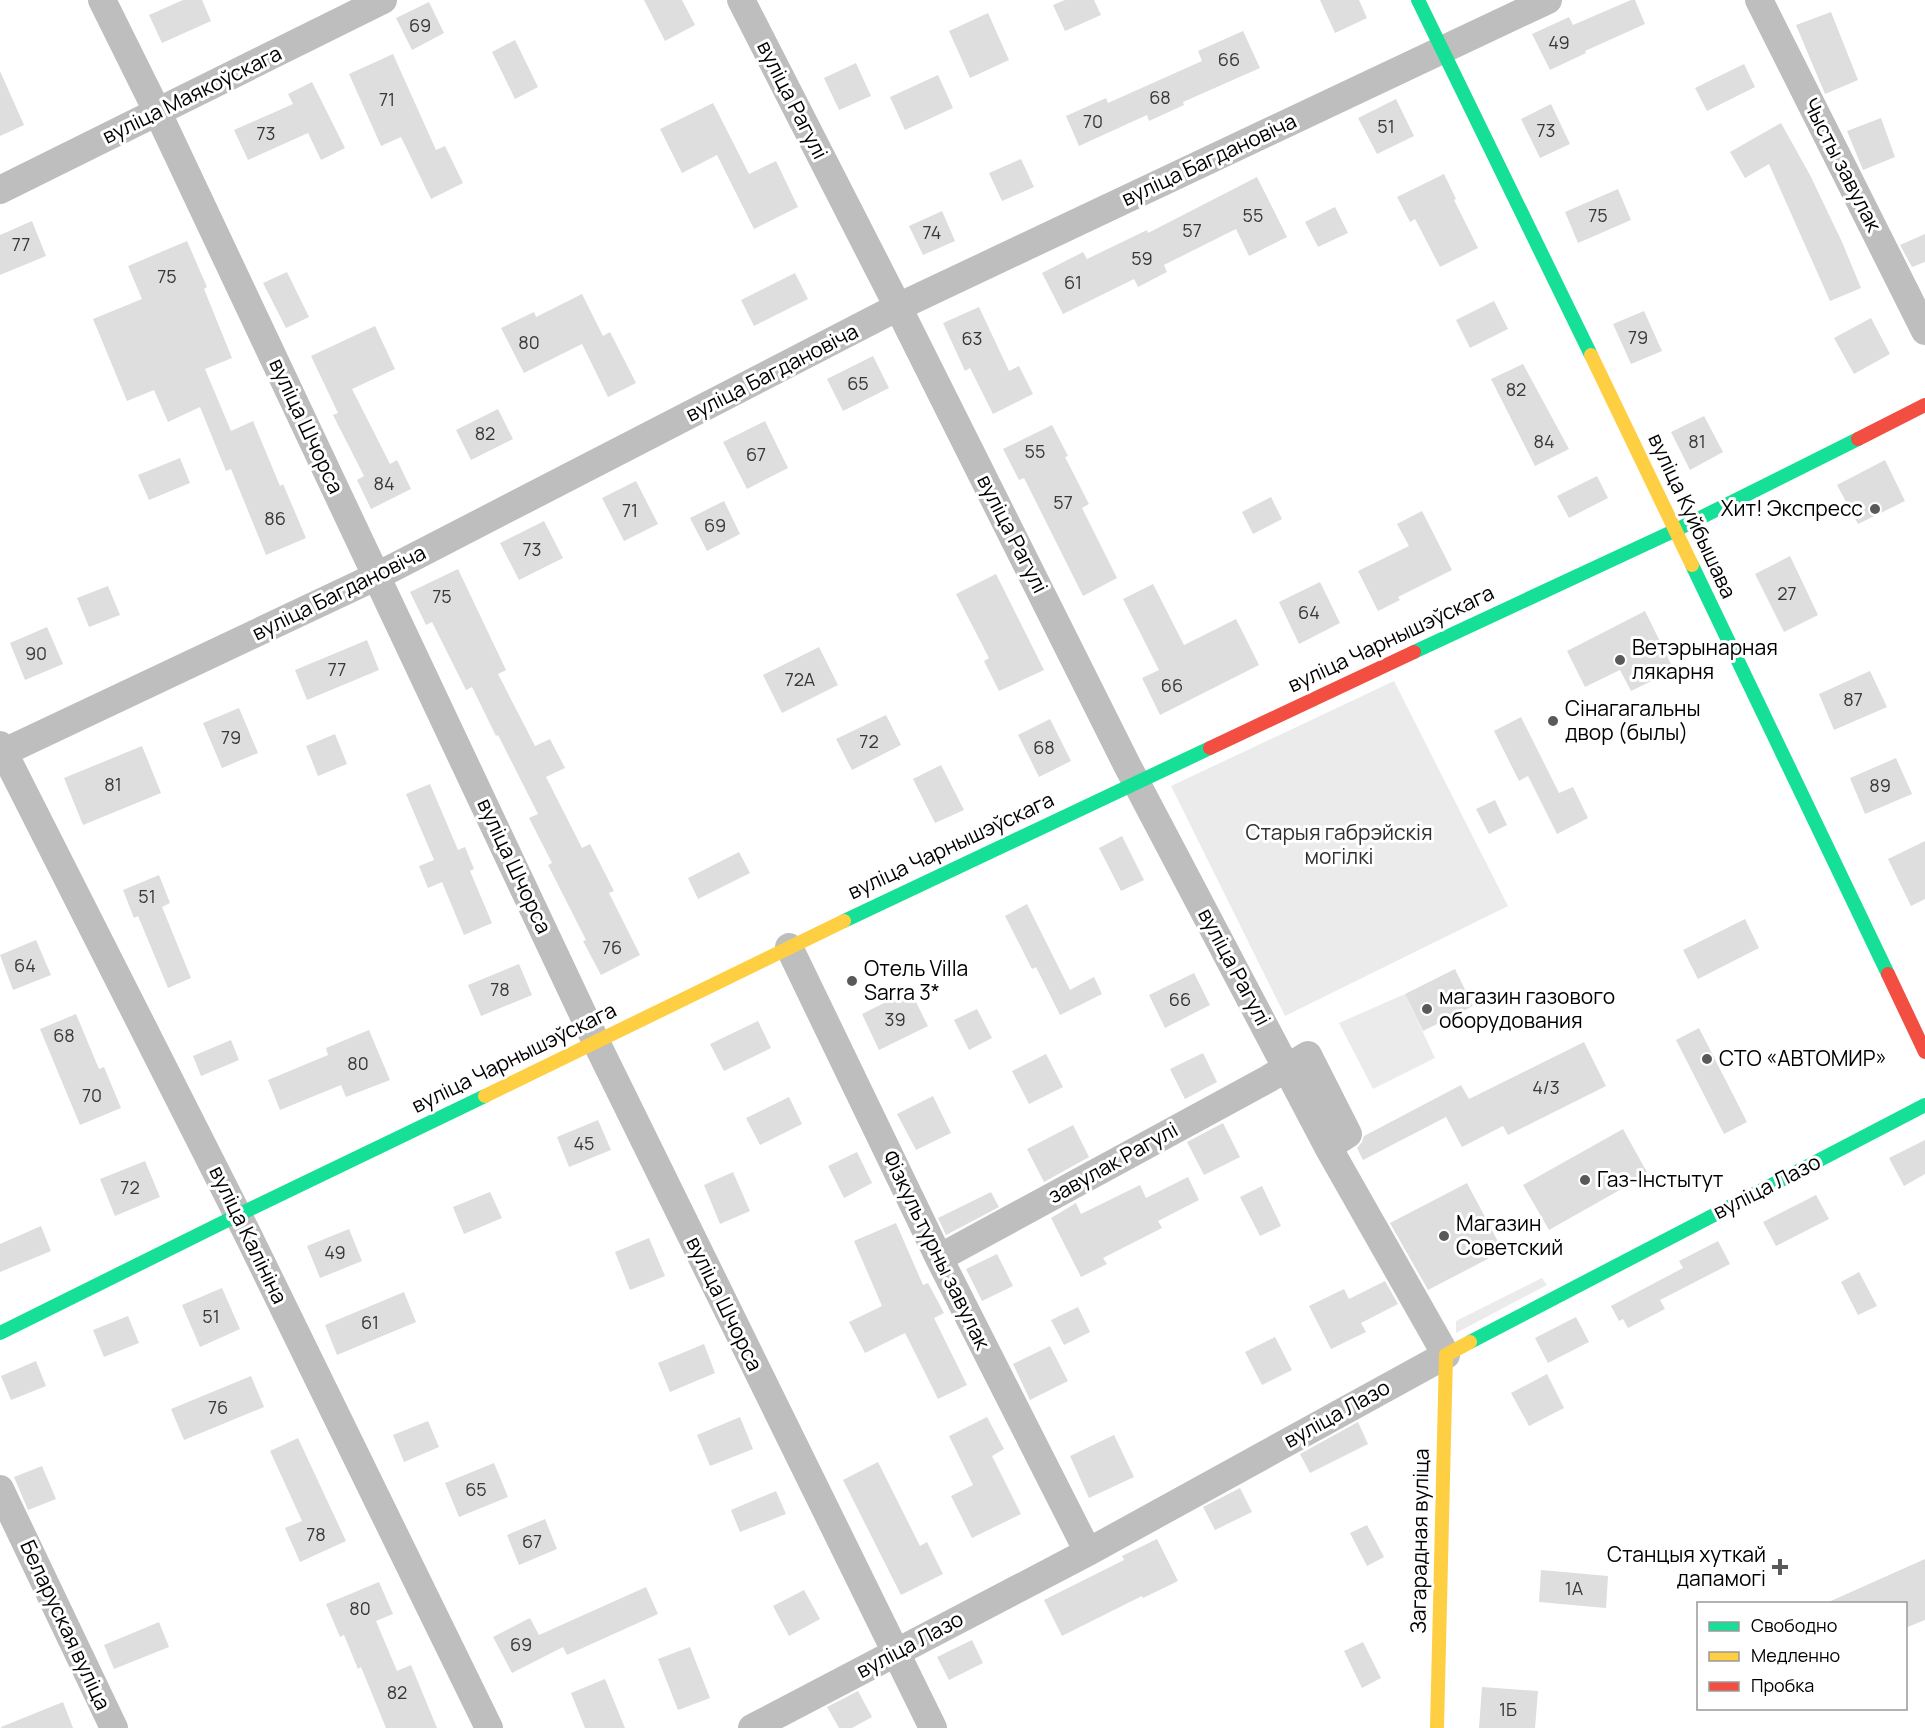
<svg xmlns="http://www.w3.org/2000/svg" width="1925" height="1728" font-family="Manrope,sans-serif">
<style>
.green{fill:#ebebeb}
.building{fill:#dedede}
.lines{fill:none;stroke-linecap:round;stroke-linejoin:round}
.street{stroke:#bebebe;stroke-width:28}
.fast{stroke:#16e098;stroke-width:14}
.slow{stroke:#ffcf43;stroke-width:14}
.jam{stroke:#f24e42;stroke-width:14}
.poi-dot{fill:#595959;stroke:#fff;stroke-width:2}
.labels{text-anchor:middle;stroke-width:6;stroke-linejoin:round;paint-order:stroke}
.number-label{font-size:18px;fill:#383838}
.street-label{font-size:21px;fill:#000;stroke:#fff}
.poi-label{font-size:21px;fill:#000;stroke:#fff;text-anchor:start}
.park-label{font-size:21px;fill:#313131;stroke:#fff}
</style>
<rect width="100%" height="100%" fill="#fff"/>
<!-- green -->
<path class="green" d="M 1394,681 L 1508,906 L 1285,1016 L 1171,786 Z
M 1405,994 L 1435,1058 L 1373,1089 L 1339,1023 Z
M 1542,1278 L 1547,1285 L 1456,1333 L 1456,1321 Z"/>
<!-- building -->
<path class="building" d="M 183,0 L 202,0 L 211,21 L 162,43 L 149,15 Z
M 644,0 L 682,0 L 695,25 L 665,41 Z
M 1065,0 L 1094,0 L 1101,15 L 1065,31 L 1053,5 Z
M 1320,0 L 1359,0 L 1367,18 L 1335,33 Z
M 1631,0 L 1635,0 L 1645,24 L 1585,51 L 1586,53 L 1550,70 L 1532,34 L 1569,17 L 1573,25 Z
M 429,2 L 444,33 L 412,50 L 396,18 Z
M 1831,12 L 1858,80 L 1825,94 L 1796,25 Z
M 988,13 L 1009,60 L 970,78 L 949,31 Z
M 1243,31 L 1260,68 L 1183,102 L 1184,105 L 1149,121 L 1147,115 L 1079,146 L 1066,116 L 1106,98 L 1108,103 L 1202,61 L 1198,51 Z
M 515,40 L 538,87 L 515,99 L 492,52 Z
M 393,54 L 436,150 L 445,146 L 463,183 L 431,199 L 401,137 L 381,146 L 349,74 Z
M 856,63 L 871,96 L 839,110 L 824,78 Z
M 1744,64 L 1755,87 L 1707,111 L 1695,88 Z
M 0,71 L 24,125 L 0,136 Z
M 938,75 L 953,108 L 905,130 L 890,97 Z
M 312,82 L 345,148 L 321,160 L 308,133 L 248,160 L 234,130 L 293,104 L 288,94 Z
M 1396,99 L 1414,136 L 1377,154 L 1358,118 Z
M 713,103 L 749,174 L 776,161 L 798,207 L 754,229 L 717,155 L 682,173 L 660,129 Z
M 1551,104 L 1570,144 L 1540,158 L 1521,119 Z
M 1881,118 L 1895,157 L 1863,170 L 1847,131 Z
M 1781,123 L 1810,175 L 1842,242 L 1861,288 L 1830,301 L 1769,164 L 1745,178 L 1730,152 Z
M 1021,159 L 1034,187 L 1002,201 L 989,173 Z
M 1444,174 L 1456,199 L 1454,200 L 1478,248 L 1440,267 L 1415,219 L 1410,222 L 1397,197 Z
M 1257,177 L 1287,237 L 1249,256 L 1236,229 L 1164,265 L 1167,272 L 1138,287 L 1134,279 L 1063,314 L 1042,273 L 1083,252 L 1087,259 L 1147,230 L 1148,233 Z
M 1618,189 L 1631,220 L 1578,243 L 1565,212 Z
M 1335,207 L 1348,233 L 1318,247 L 1305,222 Z
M 942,211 L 955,241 L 923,255 L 909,226 Z
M 32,221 L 46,256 L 0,275 L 0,235 Z
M 1925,234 L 1925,262 L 1912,267 L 1900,245 Z
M 187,241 L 207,287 L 204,289 L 232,358 L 205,369 L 231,431 L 253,421 L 280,486 L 283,484 L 306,538 L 266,555 L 231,469 L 226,471 L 200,407 L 168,422 L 154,390 L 127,401 L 93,319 L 142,299 L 128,266 Z
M 287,272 L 309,317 L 286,328 L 263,283 Z
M 795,273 L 808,299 L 754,326 L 741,300 Z
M 582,294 L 603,336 L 610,332 L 636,383 L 608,397 L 582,344 L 524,373 L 501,328 L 534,312 L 536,317 Z
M 1494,301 L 1508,329 L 1470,348 L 1456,320 Z
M 979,307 L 1009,371 L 1019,366 L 1033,394 L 993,414 L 970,368 L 965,371 L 943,323 Z
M 1644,311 L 1662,351 L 1631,364 L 1613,324 Z
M 1871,318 L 1890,354 L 1854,374 L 1834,338 Z
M 375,326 L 395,369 L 352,389 L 390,464 L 397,460 L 411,489 L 371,509 L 357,480 L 364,476 L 333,415 L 338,413 L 311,356 Z
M 873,356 L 889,388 L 843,411 L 827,379 Z
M 1523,364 L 1569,449 L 1535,466 L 1491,379 Z
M 498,409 L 513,439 L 471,460 L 456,430 Z
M 1704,416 L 1723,452 L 1690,470 L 1671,432 Z
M 765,421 L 788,468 L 747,489 L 723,442 Z
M 1052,425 L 1068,456 L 1065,457 L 1089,504 L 1082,508 L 1117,578 L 1083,596 L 1024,478 L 1019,480 L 1003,449 Z
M 180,458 L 190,483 L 149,500 L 138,475 Z
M 1885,460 L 1905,501 L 1858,524 L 1837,485 Z
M 1597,476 L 1608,498 L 1569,518 L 1557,496 Z
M 636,481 L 658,524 L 624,541 L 602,498 Z
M 1271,497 L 1282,519 L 1253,534 L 1242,512 Z
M 724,501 L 740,534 L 707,551 L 690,518 Z
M 1422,511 L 1452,570 L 1398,597 L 1400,600 L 1378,611 L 1358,571 L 1409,546 L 1397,524 Z
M 544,521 L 563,558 L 519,580 L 500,543 Z
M 1790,556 L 1818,615 L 1784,632 L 1755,574 Z
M 458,569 L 506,670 L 498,674 L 535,746 L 550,739 L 565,768 L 546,777 L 582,848 L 590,844 L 614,891 L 609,893 L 640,955 L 601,975 L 583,941 L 586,940 L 548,865 L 552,863 L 529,818 L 538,814 L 498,735 L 496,736 L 472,687 L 466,690 L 432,622 L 426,625 L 410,592 Z
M 996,574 L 1044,670 L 999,691 L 984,661 L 989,658 L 956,594 Z
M 1320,582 L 1340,623 L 1299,644 L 1279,602 Z
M 1153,584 L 1184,645 L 1236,619 L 1259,665 L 1160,715 L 1142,678 L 1159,670 L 1123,599 Z
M 108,586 L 120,615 L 89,627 L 77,598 Z
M 1645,611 L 1674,670 L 1631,691 L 1620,670 L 1585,687 L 1567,651 Z
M 47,627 L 63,664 L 25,680 L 10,643 Z
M 367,640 L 379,670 L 307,700 L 295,670 Z
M 819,647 L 838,685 L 782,713 L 763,675 Z
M 1870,671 L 1887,707 L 1834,730 L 1819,694 Z
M 239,708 L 258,753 L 222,768 L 203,723 Z
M 886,715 L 901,745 L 852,770 L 836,739 Z
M 1521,717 L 1559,793 L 1573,787 L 1588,818 L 1557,834 L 1528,776 L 1519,781 L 1494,731 Z
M 1050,719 L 1071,761 L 1039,777 L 1018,735 Z
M 335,734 L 347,764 L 318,776 L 306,746 Z
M 142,746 L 161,793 L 83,825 L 64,778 Z
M 1896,758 L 1912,794 L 1865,814 L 1850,778 Z
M 941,765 L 964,810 L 935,823 L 913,779 Z
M 430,784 L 458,850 L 465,847 L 474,869 L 470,871 L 492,923 L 464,935 L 442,882 L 428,888 L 419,866 L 434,860 L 406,794 Z
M 1495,800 L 1507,825 L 1489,834 L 1476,809 Z
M 1122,836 L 1144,880 L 1121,891 L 1099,848 Z
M 1925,841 L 1925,899 L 1911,906 L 1888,859 Z
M 739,852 L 750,873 L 698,899 L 688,878 Z
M 159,875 L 170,903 L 162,907 L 191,978 L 168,988 L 138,916 L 134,918 L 123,890 Z
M 1027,904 L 1070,990 L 1094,977 L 1102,994 L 1060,1015 L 1036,967 L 1032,969 L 1005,916 Z
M 1745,919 L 1759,948 L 1698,979 L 1683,950 Z
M 36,940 L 51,975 L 13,990 L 0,955 Z
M 519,964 L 532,995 L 481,1016 L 468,985 Z
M 1455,969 L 1473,1006 L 1423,1031 L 1405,994 Z
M 1194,973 L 1210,1005 L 1165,1028 L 1149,995 Z
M 910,990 L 928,1026 L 879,1050 L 862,1014 Z
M 977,1009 L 992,1038 L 969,1050 L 954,1020 Z
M 76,1014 L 99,1069 L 104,1067 L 121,1108 L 80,1125 L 40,1029 Z
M 758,1021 L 771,1048 L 724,1071 L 710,1044 Z
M 1699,1028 L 1747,1122 L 1724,1134 L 1676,1040 Z
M 369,1030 L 390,1080 L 346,1097 L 341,1085 L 280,1110 L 268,1080 L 328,1055 L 326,1048 Z
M 231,1040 L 239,1060 L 201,1076 L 193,1056 Z
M 1584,1042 L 1606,1086 L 1508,1135 L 1503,1126 L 1462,1147 L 1446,1117 L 1363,1160 L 1357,1148 L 1362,1142 L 1364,1136 L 1461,1085 L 1469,1099 Z
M 1203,1053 L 1217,1082 L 1185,1099 L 1170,1069 Z
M 1046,1054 L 1063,1087 L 1029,1104 L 1012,1071 Z
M 933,1096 L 951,1133 L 916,1150 L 897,1114 Z
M 789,1097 L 802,1124 L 760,1145 L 746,1118 Z
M 598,1120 L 611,1150 L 569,1167 L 557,1137 Z
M 1223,1123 L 1240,1157 L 1204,1175 L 1187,1142 Z
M 1073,1125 L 1089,1157 L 1044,1182 L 1027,1149 Z
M 1623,1129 L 1648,1174 L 1549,1230 L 1523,1185 Z
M 1925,1140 L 1925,1174 L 1904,1186 L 1889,1158 Z
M 857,1152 L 872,1183 L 844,1198 L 828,1166 Z
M 145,1161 L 160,1197 L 115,1216 L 100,1179 Z
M 733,1172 L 750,1211 L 720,1224 L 704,1185 Z
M 1188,1177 L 1199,1200 L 1158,1221 L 1162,1228 L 1103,1258 L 1107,1264 L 1081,1277 L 1051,1218 L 1076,1203 L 1081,1214 L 1140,1185 L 1146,1198 Z
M 1467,1183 L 1503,1251 L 1428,1290 L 1390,1223 Z
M 1262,1186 L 1281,1226 L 1260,1236 L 1240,1197 Z
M 490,1192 L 502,1218 L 464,1234 L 453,1207 Z
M 991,1192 L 999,1207 L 946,1235 L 938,1218 Z
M 1816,1195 L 1829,1219 L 1776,1246 L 1763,1222 Z
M 896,1223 L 923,1285 L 928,1283 L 944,1313 L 934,1318 L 967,1385 L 938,1399 L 905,1333 L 865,1353 L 849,1322 L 882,1306 L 854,1241 Z
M 41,1226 L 51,1251 L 0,1272 L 0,1244 Z
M 349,1229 L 362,1261 L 320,1278 L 307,1246 Z
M 649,1238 L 665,1276 L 630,1290 L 615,1252 Z
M 1718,1241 L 1730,1264 L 1660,1300 L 1665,1309 L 1628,1328 L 1623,1319 L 1619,1321 L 1611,1306 L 1683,1268 L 1679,1261 Z
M 997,1254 L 1013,1286 L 982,1301 L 966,1269 Z
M 1859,1272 L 1877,1306 L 1858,1315 L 1841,1282 Z
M 1385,1281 L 1398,1304 L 1361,1323 L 1366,1332 L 1331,1349 L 1309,1306 L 1344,1289 L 1349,1299 Z
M 222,1288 L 240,1329 L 200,1347 L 182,1305 Z
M 404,1292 L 416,1322 L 337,1355 L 325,1325 Z
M 1078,1307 L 1090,1332 L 1064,1345 L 1051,1320 Z
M 128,1316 L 139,1343 L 104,1357 L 93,1330 Z
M 1576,1317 L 1589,1342 L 1548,1363 L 1535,1338 Z
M 1275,1337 L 1292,1370 L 1262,1385 L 1245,1352 Z
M 704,1344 L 715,1373 L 670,1392 L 658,1363 Z
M 1050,1346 L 1068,1381 L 1030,1400 L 1013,1364 Z
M 36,1361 L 46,1386 L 11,1400 L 1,1376 Z
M 1547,1374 L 1564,1408 L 1529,1426 L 1511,1393 Z
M 251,1376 L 264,1407 L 184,1440 L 171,1409 Z
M 740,1417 L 753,1449 L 710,1466 L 697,1435 Z
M 987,1417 L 1004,1449 L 992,1456 L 1021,1514 L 972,1538 L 951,1496 L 973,1485 L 949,1436 Z
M 428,1421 L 439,1447 L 404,1462 L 393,1435 Z
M 1358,1422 L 1368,1444 L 1310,1473 L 1300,1454 Z
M 1114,1435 L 1134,1477 L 1089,1498 L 1070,1456 Z
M 298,1438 L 346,1541 L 300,1562 L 285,1528 L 302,1521 L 270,1451 Z
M 878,1462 L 920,1546 L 927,1542 L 943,1574 L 901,1595 L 843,1480 Z
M 494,1463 L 508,1497 L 459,1517 L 445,1483 Z
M 42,1466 L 56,1499 L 28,1510 L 14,1477 Z
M 1240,1488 L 1252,1512 L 1215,1530 L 1203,1507 Z
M 776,1491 L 786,1514 L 740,1532 L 731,1510 Z
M 545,1519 L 557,1549 L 519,1565 L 507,1535 Z
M 1367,1525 L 1384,1557 L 1367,1566 L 1350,1533 Z
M 1157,1539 L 1178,1581 L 1143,1598 L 1142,1596 L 1062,1636 L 1044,1600 L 1124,1560 L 1122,1556 Z
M 1925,1559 L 1925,1620 L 1905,1628 L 1905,1604 L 1824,1604 Z
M 1541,1570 L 1608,1576 L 1606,1608 L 1539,1602 Z
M 379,1582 L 393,1614 L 376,1621 L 397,1671 L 411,1665 L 437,1728 L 386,1728 L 361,1667 L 358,1669 L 344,1635 L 340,1637 L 326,1604 Z
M 646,1587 L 658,1614 L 567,1655 L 563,1647 L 512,1673 L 493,1637 L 530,1618 L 539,1635 Z
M 804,1590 L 820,1619 L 789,1636 L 773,1606 Z
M 159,1622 L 169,1647 L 114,1669 L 104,1645 Z
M 972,1640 L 983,1663 L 949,1680 L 937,1657 Z
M 1363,1642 L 1381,1678 L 1362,1688 L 1344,1651 Z
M 690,1647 L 710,1698 L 678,1710 L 658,1659 Z
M 605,1679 L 625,1728 L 585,1728 L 571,1693 Z
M 1482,1687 L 1538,1691 L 1535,1728 L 1479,1728 Z
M 858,1691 L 872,1717 L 852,1728 L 839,1728 L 827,1707 Z
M 63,1702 L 73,1728 L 1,1728 L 1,1727 Z"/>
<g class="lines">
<!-- street -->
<path class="street" d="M 102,0 L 158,113 L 596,1042 L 933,1728
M 741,0 L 898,307 L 1127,765 L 1328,1147 L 1348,1134 L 1308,1055 L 1268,1079 L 939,1258
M 1759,0 L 1925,331
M 0,190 L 383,0
M 0,745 L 247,1233 L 489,1728
M 0,754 L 377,576 L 898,307 L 1548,0
M 789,947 L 939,1258 L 1088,1552
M 0,1489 L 114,1728
M 752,1728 L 1088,1552 L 1446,1355 L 1328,1147"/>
<!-- fast -->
<path class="fast" d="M 1418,0 L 1591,355
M 1692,565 L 1888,974
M 1414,652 L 1676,530 L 1858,439
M 844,921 L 1210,748
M 0,1333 L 238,1215 L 485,1096
M 1470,1342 L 1925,1105"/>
<!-- slow -->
<path class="slow" d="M 1591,355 L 1692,565
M 485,1096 L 844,921
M 1437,1728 L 1446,1355 L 1470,1342"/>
<!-- jam -->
<path class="jam" d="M 1858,439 L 1925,405
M 1210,748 L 1414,652
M 1888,974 L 1925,1052"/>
</g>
<!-- markers -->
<g class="poi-dot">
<circle cx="1875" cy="509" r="6"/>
<circle cx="1620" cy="660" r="6"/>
<circle cx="1553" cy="721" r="6"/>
<circle cx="852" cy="981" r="6"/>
<circle cx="1427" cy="1009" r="6"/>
<circle cx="1707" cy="1059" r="6"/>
<circle cx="1585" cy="1180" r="6"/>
<circle cx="1444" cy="1236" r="6"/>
<path d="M1777 1558h6v6h6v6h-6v6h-6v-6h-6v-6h6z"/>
</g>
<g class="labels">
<!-- number labels -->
<g class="number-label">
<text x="420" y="32">69</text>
<text x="1559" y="49">49</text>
<text x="1229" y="66">66</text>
<text x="1160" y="104">68</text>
<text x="387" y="106">71</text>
<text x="1093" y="128">70</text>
<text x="1386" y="133">51</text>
<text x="1546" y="137">73</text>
<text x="266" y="140">73</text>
<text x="1253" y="222">55</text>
<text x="1598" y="222">75</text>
<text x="1192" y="237">57</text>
<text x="932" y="239">74</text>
<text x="21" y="251">77</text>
<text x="1142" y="265">59</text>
<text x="167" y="283">75</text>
<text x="1073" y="289">61</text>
<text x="1638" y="344">79</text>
<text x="972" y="345">63</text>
<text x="529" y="349">80</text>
<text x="858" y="390">65</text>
<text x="1516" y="396">82</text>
<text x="485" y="440">82</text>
<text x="1544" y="448">84</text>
<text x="1697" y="448">81</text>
<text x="1035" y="458">55</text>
<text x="756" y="461">67</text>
<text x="384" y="490">84</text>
<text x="1063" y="509">57</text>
<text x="630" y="517">71</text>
<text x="275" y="525">86</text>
<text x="715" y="532">69</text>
<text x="532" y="556">73</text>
<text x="1787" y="600">27</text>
<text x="442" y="603">75</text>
<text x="1309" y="619">64</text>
<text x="36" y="660">90</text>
<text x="337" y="676">77</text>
<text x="800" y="686">72А</text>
<text x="1172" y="692">66</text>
<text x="1853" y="706">87</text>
<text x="231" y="744">79</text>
<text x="869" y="748">72</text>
<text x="1044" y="754">68</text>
<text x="113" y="791">81</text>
<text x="1880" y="792">89</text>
<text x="147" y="903">51</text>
<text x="612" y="954">76</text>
<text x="25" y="972">64</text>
<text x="500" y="996">78</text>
<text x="1180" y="1006">66</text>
<text x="895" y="1026">39</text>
<text x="64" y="1042">68</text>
<text x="358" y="1070">80</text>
<text x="1546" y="1094">4/3</text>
<text x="92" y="1102">70</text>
<text x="584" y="1150">45</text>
<text x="130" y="1194">72</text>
<text x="335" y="1259">49</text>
<text x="211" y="1323">51</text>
<text x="370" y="1329">61</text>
<text x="218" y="1414">76</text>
<text x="476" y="1496">65</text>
<text x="316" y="1541">78</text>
<text x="532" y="1548">67</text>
<text x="1574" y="1595">1А</text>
<text x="360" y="1615">80</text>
<text x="521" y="1651">69</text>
<text x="397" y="1699">82</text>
<text x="1508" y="1716">1Б</text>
</g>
<!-- street labels -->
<g class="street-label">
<text transform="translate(192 95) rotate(-26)" y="7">вуліца Маякоўскага</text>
<text transform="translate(792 100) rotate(63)" y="7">вуліца Рагулі</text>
<text transform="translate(1209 160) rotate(-25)" y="7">вуліца Багдановіча</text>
<text transform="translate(1842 165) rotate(63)" y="7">Чысты завулак</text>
<text transform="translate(772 373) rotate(-27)" y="7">вуліца Багдановіча</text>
<text transform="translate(306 426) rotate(65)" y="7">вуліца Шчорса</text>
<text transform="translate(1692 516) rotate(65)" y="7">вуліца Куйбышава</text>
<text transform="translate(1012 534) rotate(63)" y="7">вуліца Рагулі</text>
<text transform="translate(339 593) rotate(-26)" y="7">вуліца Багдановіча</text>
<text transform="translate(1391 639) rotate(-25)" y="7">вуліца Чарнышэўскага</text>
<text transform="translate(951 846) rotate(-25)" y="7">вуліца Чарнышэўскага</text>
<text transform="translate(514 866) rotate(65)" y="7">вуліца Шчорса</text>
<text transform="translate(1234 967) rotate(62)" y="7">вуліца Рагулі</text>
<text transform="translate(514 1058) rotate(-26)" y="7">вуліца Чарнышэўскага</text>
<text transform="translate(1113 1163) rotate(-29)" y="7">завулак Рагулі</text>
<text transform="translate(1767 1187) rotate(-27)" y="7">вуліца Лазо</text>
<text transform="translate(248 1235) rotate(64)" y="7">вуліца Калініна</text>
<text transform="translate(936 1250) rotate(64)" y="7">Фізкультурны завулак</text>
<text transform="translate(724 1304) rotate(64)" y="7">вуліца Шчорса</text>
<text transform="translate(1337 1414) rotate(-29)" y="7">вуліца Лазо</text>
<text transform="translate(1420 1541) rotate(-89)" y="7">Загарадная вуліца</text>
<text transform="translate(65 1625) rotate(65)" y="7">Беларуская вуліца</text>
<text transform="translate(910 1645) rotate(-28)" y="7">вуліца Лазо</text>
</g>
<!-- poi labels -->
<g class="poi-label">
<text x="1863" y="516" text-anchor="end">Хит! Экспресс</text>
<text x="1632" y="655">Ветэрынарная<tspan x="1632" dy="24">лякарня</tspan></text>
<text x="1565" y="716">Сінагагальны<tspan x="1565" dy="24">двор (былы)</tspan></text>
<text x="864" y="976">Отель Villa<tspan x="864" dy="24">Sarra 3*</tspan></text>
<text x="1439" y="1004">магазин газового<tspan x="1439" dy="24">оборудования</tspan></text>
<text x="1719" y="1066">СТО «АВТОМИР»</text>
<text x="1597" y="1187">Газ-Інстытут</text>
<text x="1456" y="1231">Магазин<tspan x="1456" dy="24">Советский</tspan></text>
<text x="1766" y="1562" text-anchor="end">Станцыя хуткай<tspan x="1766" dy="24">дапамогі</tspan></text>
</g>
<!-- park labels -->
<g class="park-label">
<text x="1339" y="840">Старыя габрэйскія<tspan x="1339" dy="24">могілкі</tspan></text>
</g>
</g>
<!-- legend -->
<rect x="1697" y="1602" width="210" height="108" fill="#ffffff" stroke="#999999" stroke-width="1.5"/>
<rect x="1709" y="1622" width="30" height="9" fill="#16e098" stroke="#999999" stroke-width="1.5"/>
<text x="1751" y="1632" font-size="18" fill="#000000">Свободно</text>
<rect x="1709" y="1652" width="30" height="9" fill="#ffcf43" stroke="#999999" stroke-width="1.5"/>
<text x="1751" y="1662" font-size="18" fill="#000000">Медленно</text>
<rect x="1709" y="1682" width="30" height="9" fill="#f24e42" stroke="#999999" stroke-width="1.5"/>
<text x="1751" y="1692" font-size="18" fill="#000000">Пробка</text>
</svg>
